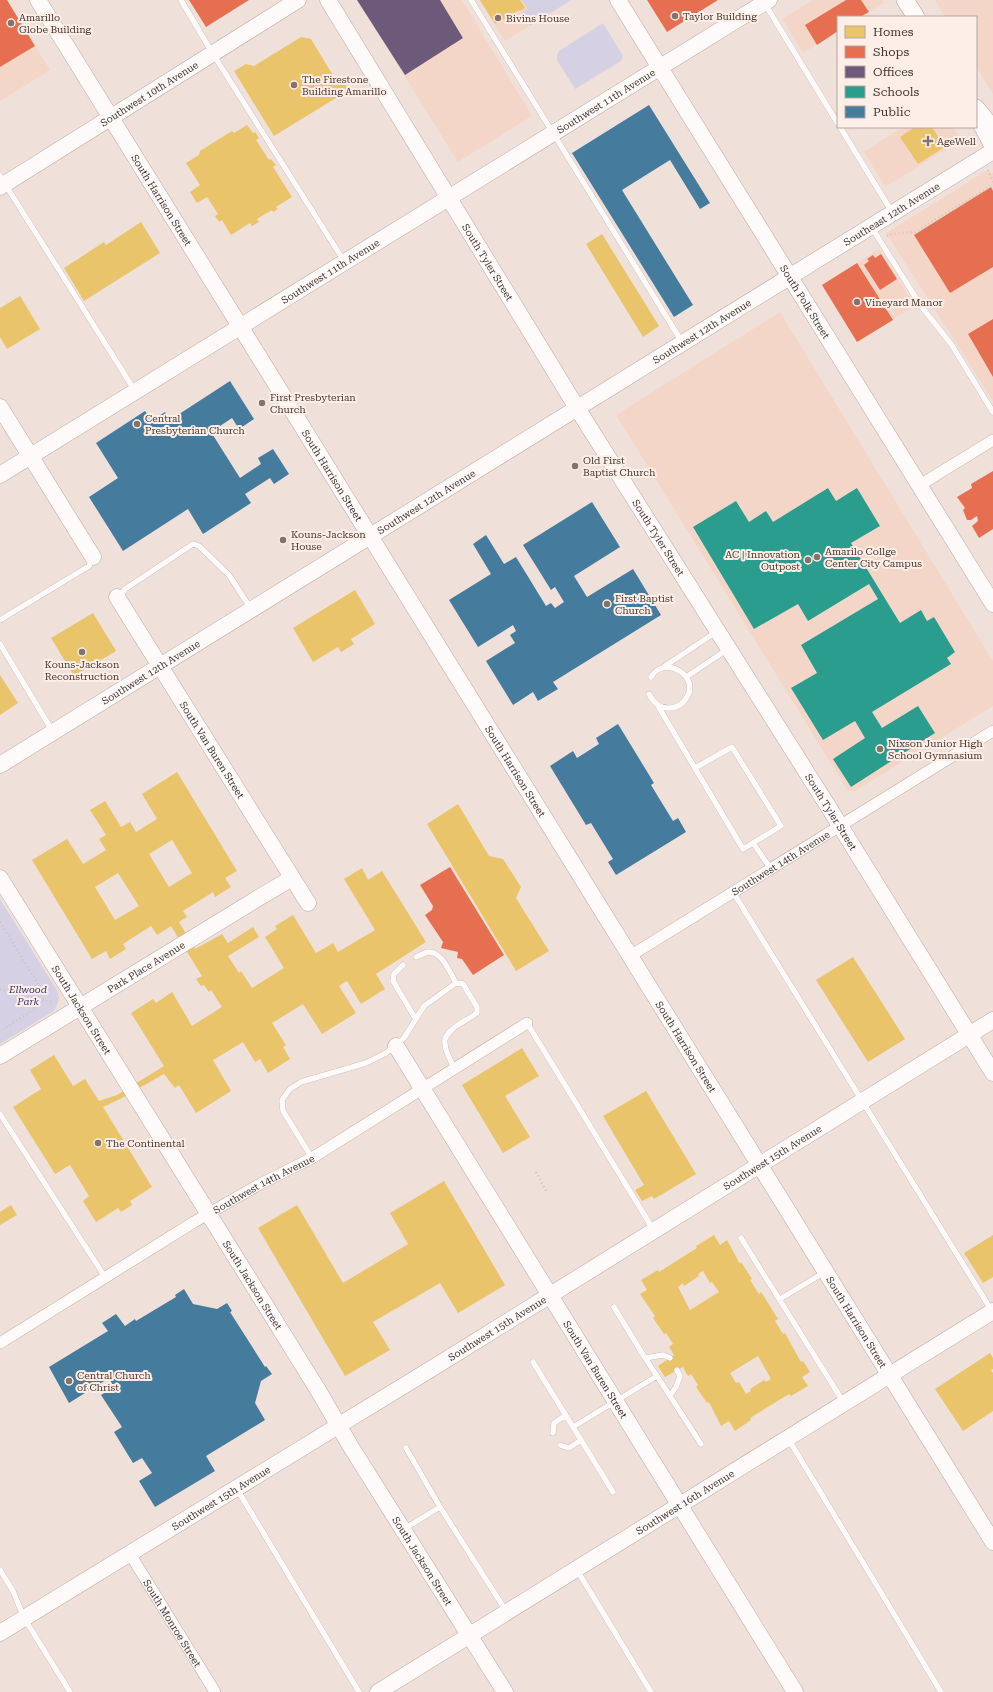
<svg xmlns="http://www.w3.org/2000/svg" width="993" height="1692" font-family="'Roboto Serif',serif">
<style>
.built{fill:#f4d6c8}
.green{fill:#d6d0e4}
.homes{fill:#e9c46a;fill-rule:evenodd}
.shops{fill:#e76f51}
.offices{fill:#6d597a}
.schools{fill:#2a9d8f}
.public{fill:#457b9d}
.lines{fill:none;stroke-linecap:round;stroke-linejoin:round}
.lane-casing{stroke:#b7aaa4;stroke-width:6}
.street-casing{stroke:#b7aaa4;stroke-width:12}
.secondary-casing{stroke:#b7aaa4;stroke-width:17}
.primary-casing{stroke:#b7aaa4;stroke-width:18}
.path{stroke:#cbc4c2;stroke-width:2.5;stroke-dasharray:1 3;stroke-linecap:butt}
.lane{stroke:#fdfaf9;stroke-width:5.5}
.street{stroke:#fdfaf9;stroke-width:11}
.secondary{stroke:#fdfaf9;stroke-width:16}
.primary{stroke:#fdfaf9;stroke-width:17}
.poi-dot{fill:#82736d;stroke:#fdeee7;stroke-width:1.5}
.labels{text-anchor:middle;stroke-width:4;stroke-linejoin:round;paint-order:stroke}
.poi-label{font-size:10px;fill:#473832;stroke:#fdeee7;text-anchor:start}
.street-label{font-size:10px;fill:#473832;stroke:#fdeee7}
.park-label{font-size:10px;font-style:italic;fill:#36326d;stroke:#fdeee7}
</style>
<rect width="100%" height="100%" fill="#f0e0da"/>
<!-- built -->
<path class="built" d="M 0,0 L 7,0 L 50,70 L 0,101 Z
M 357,0 L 462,0 L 532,116 L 458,162 Z
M 479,0 L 571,0 L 505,41 Z
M 813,0 L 882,0 L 883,3 L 860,17 L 838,17 L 838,31 L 803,53 L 782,19 Z
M 935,0 L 993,0 L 993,94 L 976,67 L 976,17 L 945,17 Z
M 903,127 L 953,127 L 961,140 L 885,187 L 864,152 Z
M 986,171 L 993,173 L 993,401 L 886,233 Z
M 879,249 L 915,306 L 857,342 L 822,285 Z
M 780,312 L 993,661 L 993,706 L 855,791 L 848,791 L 616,415 Z"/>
<!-- green -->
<path class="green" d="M 522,0 L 571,0 L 530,26 L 522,12 L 528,9 Z
M 603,23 L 623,56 L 621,61 L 575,89 L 557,60 L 557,55 L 559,51 Z
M 0,899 L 58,992 C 60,1000 58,1006 52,1012 L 0,1044 Z"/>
<!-- homes -->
<path class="homes" d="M 480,0 L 520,0 L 525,8 L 520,11 L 519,10 L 495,24 Z
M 301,37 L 311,39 L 334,77 L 343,80 L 349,90 L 274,136 L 234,71 L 246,64 L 254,66 Z
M 247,125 L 253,133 L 255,132 L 259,138 L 256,140 L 269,160 L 271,159 L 276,165 L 273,167 L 292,197 L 276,207 L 278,209 L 273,212 L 272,210 L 257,219 L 259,222 L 252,226 L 250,223 L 231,235 L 222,220 L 219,222 L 215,216 L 218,214 L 207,197 L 197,203 L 190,192 L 200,185 L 186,163 L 199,155 L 200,151 L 232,131 L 234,133 Z
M 915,127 L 932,127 L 945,147 L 918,164 L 900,137 Z
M 141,222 L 160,253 L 84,301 L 64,268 L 104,242 L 106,245 Z
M 602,234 L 659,326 L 643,337 L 586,244 Z
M 20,296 L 40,329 L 7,349 L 0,337 L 0,308 Z
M 355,590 L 375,624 L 351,639 L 354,644 L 341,652 L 338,647 L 313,662 L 293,628 Z
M 93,613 L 116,651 L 74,676 L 51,638 Z
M 0,675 L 18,703 L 0,715 Z
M 177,772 L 237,871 L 225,878 L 231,887 L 215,897 L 213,892 L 183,911 L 187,917 L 179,922 L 195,949 L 222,934 L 228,943 L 253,927 L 259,937 L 228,956 L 239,973 L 241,971 L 252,988 L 284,968 L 265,937 L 277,929 L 275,926 L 293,915 L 316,953 L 333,943 L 338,952 L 375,930 L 344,879 L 362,868 L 368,880 L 382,871 L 426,942 L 376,974 L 385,989 L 361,1004 L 347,981 L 339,986 L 356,1013 L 322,1034 L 303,1004 L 272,1023 L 286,1045 L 283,1047 L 290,1059 L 268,1073 L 260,1059 L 255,1062 L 243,1042 L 213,1060 L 231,1091 L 196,1113 L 179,1085 L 175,1088 L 164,1074 L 120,1099 L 103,1107 L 152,1187 L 130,1201 L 132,1205 L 121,1212 L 118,1208 L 96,1222 L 83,1201 L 89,1196 L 70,1165 L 55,1174 L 13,1107 L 41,1089 L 30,1070 L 54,1055 L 73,1086 L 85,1079 L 99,1101 L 117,1095 L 164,1066 L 131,1013 L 153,999 L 156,1003 L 172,992 L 192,1026 L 222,1007 L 211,990 L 209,992 L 204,985 L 201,986 L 196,979 L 202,976 L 171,926 L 157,935 L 151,926 L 123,944 L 126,949 L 110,959 L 106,951 L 92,959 L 32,860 L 67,839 L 83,864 L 106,850 L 99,839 L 106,835 L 90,810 L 105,801 L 121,827 L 130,822 L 136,832 L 157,819 L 142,794 ZM 172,840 L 192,873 L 169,887 L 149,854 ZM 118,873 L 139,906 L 115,920 L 95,887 Z
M 458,804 L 489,856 L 503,859 L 521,887 L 516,898 L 549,951 L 516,971 L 427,824 Z
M 853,957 L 905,1039 L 868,1062 L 816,980 Z
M 522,1048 L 539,1076 L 505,1096 L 530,1137 L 503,1153 L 462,1085 Z
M 646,1091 L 696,1174 L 654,1199 L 652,1196 L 642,1201 L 635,1190 L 644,1185 L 603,1116 Z
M 444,1181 L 505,1285 L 458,1313 L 440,1283 L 373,1322 L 390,1350 L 345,1376 L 258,1228 L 297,1205 L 343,1283 L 408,1244 L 390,1213 Z
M 11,1205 L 17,1215 L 0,1225 L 0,1212 Z
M 714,1235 L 720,1245 L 727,1240 L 740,1264 L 741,1262 L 752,1279 L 750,1280 L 759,1294 L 761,1292 L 778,1319 L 775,1321 L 783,1334 L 785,1333 L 801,1362 L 803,1361 L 810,1372 L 802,1377 L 808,1386 L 791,1396 L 789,1394 L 750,1418 L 751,1420 L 735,1431 L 729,1421 L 721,1426 L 709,1402 L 707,1403 L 696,1387 L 698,1385 L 691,1374 L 688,1376 L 683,1367 L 665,1377 L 658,1366 L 674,1355 L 669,1347 L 673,1344 L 666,1333 L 664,1334 L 653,1318 L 655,1316 L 640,1294 L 647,1290 L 641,1280 L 658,1270 L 659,1272 L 697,1248 L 696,1246 ZM 703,1271 L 710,1283 L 712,1282 L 719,1292 L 690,1310 L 678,1287 L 683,1283 L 684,1286 L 699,1276 L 698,1274 ZM 758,1356 L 771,1379 L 766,1382 L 764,1380 L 750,1389 L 751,1391 L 746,1394 L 739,1382 L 736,1383 L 730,1373 Z
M 993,1235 L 993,1277 L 983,1283 L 964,1253 Z
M 990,1353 L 993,1358 L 993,1369 L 991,1370 L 993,1373 L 993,1411 L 963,1431 L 935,1389 Z"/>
<!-- shops -->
<path class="shops" d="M 0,0 L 7,0 L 35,46 L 0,67 Z
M 189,0 L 249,0 L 206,27 Z
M 647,0 L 718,0 L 667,32 Z
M 846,0 L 861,0 L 869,12 L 860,17 L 838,17 L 838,31 L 817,45 L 805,25 Z
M 991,187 L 993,191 L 993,267 L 950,293 L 914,235 Z
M 881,254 L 897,279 L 880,290 L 864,265 L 869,261 L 867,259 L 873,255 L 875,258 Z
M 857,263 L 893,320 L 857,342 L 822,285 Z
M 993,319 L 993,377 L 968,334 Z
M 993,471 L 993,529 L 979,538 L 972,526 L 978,521 L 977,516 L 971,520 L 967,520 L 963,510 L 965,508 L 957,497 L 972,488 L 971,484 Z
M 450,867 L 504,955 L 473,975 L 462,959 L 457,958 L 458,952 L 441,948 L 443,942 L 425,915 L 432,910 L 433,906 L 420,885 Z"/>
<!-- offices -->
<path class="offices" d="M 357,0 L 440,0 L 463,38 L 405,75 Z"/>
<!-- schools -->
<path class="schools" d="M 828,488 L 836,501 L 857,488 L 880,526 L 851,543 L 900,623 L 921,610 L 927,621 L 934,617 L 955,652 L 947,658 L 951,664 L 872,712 L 882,728 L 918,706 L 935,733 L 851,787 L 833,759 L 865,738 L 855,721 L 823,740 L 791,688 L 817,673 L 801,645 L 878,599 L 869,584 L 808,621 L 798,604 L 754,629 L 693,527 L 736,501 L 749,522 L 766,511 L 773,522 Z"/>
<!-- public -->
<path class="public" d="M 649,105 L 710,203 L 700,209 L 670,160 L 622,190 L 693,305 L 674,317 L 572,153 Z
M 230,381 L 254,419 L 239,429 L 232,418 L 211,432 L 240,478 L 261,464 L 258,458 L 273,449 L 289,474 L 274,484 L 270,478 L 245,494 L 251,503 L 203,534 L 188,509 L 123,551 L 89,497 L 118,478 L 96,443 L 145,411 L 152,421 L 165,412 L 170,420 Z
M 592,502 L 620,547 L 574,576 L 587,597 L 633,569 L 661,615 L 553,682 L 558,689 L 538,701 L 533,692 L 513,705 L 486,661 L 515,643 L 510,635 L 516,631 L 513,625 L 478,647 L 449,600 L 491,574 L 473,544 L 486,535 L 504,564 L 516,557 L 546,606 L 551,603 L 555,608 L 564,602 L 555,587 L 551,590 L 523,545 Z
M 618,724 L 654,783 L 651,785 L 673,821 L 678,818 L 686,832 L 616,875 L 608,862 L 613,859 L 591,823 L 586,825 L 550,766 L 573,751 L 577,758 L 599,744 L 596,738 Z
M 184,1289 L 193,1304 L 217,1309 L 227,1303 L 232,1311 L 230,1312 L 265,1367 L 266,1366 L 272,1374 L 261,1381 L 255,1403 L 265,1420 L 206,1456 L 215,1471 L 155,1507 L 139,1481 L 152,1473 L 142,1458 L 133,1463 L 114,1432 L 122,1427 L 101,1395 L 114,1387 L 109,1378 L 69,1403 L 49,1367 L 108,1331 L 102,1323 L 116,1314 L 125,1326 L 135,1319 L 136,1321 L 176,1297 L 175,1295 Z"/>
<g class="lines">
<!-- lane casing -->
<g class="lane-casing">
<path id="lane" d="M 181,0 L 213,54 L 344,261
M 471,0 L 682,342
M 765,4 L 838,124
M 840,127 L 892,212
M 0,176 L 135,391
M 872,228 L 921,306 L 951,344 L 993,412
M 120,597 L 125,589 L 193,544 L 199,546 L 229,575 L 251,609
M 0,620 L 89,566 L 92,559
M 0,644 L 53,732
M 665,666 L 716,632
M 686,677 L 728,649
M 649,694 C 653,702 659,709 670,708 C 676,708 681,705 685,700 C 703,678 665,653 651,677
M 658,706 L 743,849 L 781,826 L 732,747 L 695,768
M 753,843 L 771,869
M 733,892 L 992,1311
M 416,957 C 419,956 424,953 428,952 C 442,951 450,973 456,983
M 403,965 L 394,974 L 393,981 L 415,1018
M 527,1023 L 653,1229
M 0,1114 L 105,1277
M 312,1158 L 283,1111 L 282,1100 L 290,1089 L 301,1082 L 366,1063 L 386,1053 L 404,1038 L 424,1006 L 456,983 L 463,984 L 477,1007 L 477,1013 C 447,1033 434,1033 455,1069
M 741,1238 L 844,1403
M 780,1299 L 825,1272
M 614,1307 L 645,1358
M 533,1362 L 573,1427
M 657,1376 L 645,1358 L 663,1355 L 670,1358
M 670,1396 L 701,1444
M 553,1433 L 554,1423 L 566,1415
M 789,1440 L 941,1692
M 560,1445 L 569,1448 L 581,1440
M 237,1489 L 359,1692
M 613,1492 L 573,1427 L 657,1376 L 670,1396 L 676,1387 L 680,1376 L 677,1370
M 440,1507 L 506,1611
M 404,1529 L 440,1507 L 406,1448
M 0,1570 L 13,1591 L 24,1618 L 70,1692
M 577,1570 L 651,1692"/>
</g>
<!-- street casing -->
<g class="street-casing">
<g id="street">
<path d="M 920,485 L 993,440"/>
<path id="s1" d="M 630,956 L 993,731"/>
<path id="s2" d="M 0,1343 L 194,1222 L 260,1184 L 312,1158 L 527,1023"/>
<path id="s3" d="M 130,1554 L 215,1692"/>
</g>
</g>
<!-- secondary casing -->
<g class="secondary-casing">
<g id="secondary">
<path id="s4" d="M 38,0 L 993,1542"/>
<path id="s5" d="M 328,0 L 577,408 L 831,811 L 993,1073"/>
<path id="s6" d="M 618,0 L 993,604"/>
<path d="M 976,115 L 993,147"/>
<path id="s7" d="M 0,187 L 298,0"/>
<path d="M 0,407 L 93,557"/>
<path id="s8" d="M 0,475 L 769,0"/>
<path id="s9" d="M 117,597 L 308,903"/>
<path id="s10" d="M 0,765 L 993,151"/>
<path id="s11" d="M 0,878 L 318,1390 L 351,1447 L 505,1692"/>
<path id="s12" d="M 396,1046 L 795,1692"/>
<path id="s13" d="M 0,1056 L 255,900 L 292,878"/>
<path id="s14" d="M 0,1633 L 444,1361 L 993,1020"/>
<path id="s15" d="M 378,1692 L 993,1311"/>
</g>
</g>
<!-- primary casing -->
<g class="primary-casing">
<path id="primary" d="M 905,0 L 916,17
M 976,108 L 993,129"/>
</g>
<!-- path -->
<path class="path" d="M 988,170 L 993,182
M 887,236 L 892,234 L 915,232 L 993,185
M 0,922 L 40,987 L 35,1009 L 0,1031
M 0,989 L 51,1002
M 536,1172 L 547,1193"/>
<!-- lane -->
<use href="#lane" class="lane"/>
<!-- street -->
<use href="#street" class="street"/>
<!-- secondary -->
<use href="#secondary" class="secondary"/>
<!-- primary -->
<use href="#primary" class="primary"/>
</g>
<!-- markers -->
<g class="poi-dot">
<circle cx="675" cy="16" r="4"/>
<circle cx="498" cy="18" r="4"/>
<circle cx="11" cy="23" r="4"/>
<circle cx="294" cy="85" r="4"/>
<path d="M926 135h4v4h4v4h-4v4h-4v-4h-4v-4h4z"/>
<circle cx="857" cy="302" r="4"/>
<circle cx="262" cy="403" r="4"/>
<circle cx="137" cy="424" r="4"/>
<circle cx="575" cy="466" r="4"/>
<circle cx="283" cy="540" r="4"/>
<circle cx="817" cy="557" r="4"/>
<circle cx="808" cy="560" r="4"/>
<circle cx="607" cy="604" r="4"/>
<circle cx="82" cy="652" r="4"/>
<circle cx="880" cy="749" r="4"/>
<circle cx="98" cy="1143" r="4"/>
<circle cx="69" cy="1381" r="4"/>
</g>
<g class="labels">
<!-- poi labels -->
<g class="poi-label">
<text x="683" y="20">Taylor Building</text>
<text x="19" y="21">Amarillo<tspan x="19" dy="12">Globe Building</tspan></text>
<text x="506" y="22">Bivins House</text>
<text x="302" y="83">The Firestone<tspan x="302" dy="12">Building Amarillo</tspan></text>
<text x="937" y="145">AgeWell</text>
<text x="865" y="306">Vineyard Manor</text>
<text x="270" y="401">First Presbyterian<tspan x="270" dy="12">Church</tspan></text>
<text x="145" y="422">Central<tspan x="145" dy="12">Presbyterian Church</tspan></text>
<text x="583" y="464">Old First<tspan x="583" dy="12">Baptist Church</tspan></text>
<text x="291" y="538">Kouns-Jackson<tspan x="291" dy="12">House</tspan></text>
<text x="825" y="555">Amarilo Collge<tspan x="825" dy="12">Center City Campus</tspan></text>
<text x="800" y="558" text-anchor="end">AC | Innovation<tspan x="800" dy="12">Outpost</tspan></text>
<text x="615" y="602">First Baptist<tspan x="615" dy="12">Church</tspan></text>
<text x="82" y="668" text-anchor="middle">Kouns-Jackson<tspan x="82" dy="12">Reconstruction</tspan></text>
<text x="888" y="747">Nixson Junior High<tspan x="888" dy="12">School Gymnasium</tspan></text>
<text x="106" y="1147">The Continental</text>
<text x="77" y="1379">Central Church<tspan x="77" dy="12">of Christ</tspan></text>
</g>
<!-- street labels -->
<g class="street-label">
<text dy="4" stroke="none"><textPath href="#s7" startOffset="176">Southwest 10th Avenue</textPath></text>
<text dy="4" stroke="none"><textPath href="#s8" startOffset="712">Southwest 11th Avenue</textPath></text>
<text dy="4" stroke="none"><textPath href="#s4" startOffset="235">South Harrison Street</textPath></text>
<text dy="4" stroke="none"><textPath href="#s10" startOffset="1048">Southeast 12th Avenue</textPath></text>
<text dy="4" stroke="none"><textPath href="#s5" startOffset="307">South Tyler Street</textPath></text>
<text dy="4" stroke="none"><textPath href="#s8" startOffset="388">Southwest 11th Avenue</textPath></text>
<text dy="4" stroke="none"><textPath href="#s6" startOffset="355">South Polk Street</textPath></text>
<text dy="4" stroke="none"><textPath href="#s10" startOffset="825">Southwest 12th Avenue</textPath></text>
<text dy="4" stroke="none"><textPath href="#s4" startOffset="559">South Harrison Street</textPath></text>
<text dy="4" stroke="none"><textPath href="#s10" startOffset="501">Southwest 12th Avenue</textPath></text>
<text dy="4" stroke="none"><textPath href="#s5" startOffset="631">South Tyler Street</textPath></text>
<text dy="4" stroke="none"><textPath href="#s10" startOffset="177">Southwest 12th Avenue</textPath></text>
<text dy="4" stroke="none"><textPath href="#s9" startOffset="180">South Van Buren Street</textPath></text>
<text dy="4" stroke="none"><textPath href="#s4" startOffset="907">South Harrison Street</textPath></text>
<text dy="4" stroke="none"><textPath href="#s5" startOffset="955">South Tyler Street</textPath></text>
<text dy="4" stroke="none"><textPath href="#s1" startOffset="177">Southwest 14th Avenue</textPath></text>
<text dy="4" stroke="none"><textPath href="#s13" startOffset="171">Park Place Avenue</textPath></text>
<text dy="4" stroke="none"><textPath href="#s11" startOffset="155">South Jackson Street</textPath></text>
<text dy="4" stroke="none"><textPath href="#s4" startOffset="1231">South Harrison Street</textPath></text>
<text dy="4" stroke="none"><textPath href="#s14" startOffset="907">Southwest 15th Avenue</textPath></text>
<text dy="4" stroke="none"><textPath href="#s2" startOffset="308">Southwest 14th Avenue</textPath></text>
<text dy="4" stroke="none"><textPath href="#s11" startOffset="479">South Jackson Street</textPath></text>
<text dy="4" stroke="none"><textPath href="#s4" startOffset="1555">South Harrison Street</textPath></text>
<text dy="4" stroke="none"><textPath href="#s14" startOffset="583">Southwest 15th Avenue</textPath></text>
<text dy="4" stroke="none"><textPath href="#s12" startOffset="380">South Van Buren Street</textPath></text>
<text dy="4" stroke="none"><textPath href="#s14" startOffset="259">Southwest 15th Avenue</textPath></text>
<text dy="4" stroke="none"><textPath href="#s15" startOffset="361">Southwest 16th Avenue</textPath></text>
<text dy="4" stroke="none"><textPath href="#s11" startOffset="803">South Jackson Street</textPath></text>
<text dy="4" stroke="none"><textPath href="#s3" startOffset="81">South Monroe Street</textPath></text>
</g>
<!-- park labels -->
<g class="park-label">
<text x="28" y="993">Ellwood<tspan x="28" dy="12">Park</tspan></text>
</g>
</g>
<!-- legend -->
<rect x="837" y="16" width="140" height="112" fill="#fdeee7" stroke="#b4a59f"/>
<rect x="845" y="26" width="20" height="12" fill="#e9c46a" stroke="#b4a59f"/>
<text x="873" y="36" font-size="12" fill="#473832">Homes</text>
<rect x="845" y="46" width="20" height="12" fill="#e76f51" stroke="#b4a59f"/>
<text x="873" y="56" font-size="12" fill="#473832">Shops</text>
<rect x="845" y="66" width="20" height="12" fill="#6d597a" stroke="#b4a59f"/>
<text x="873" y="76" font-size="12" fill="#473832">Offices</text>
<rect x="845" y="86" width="20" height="12" fill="#2a9d8f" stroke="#b4a59f"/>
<text x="873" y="96" font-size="12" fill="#473832">Schools</text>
<rect x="845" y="106" width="20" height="12" fill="#457b9d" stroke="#b4a59f"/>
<text x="873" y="116" font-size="12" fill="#473832">Public</text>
</svg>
